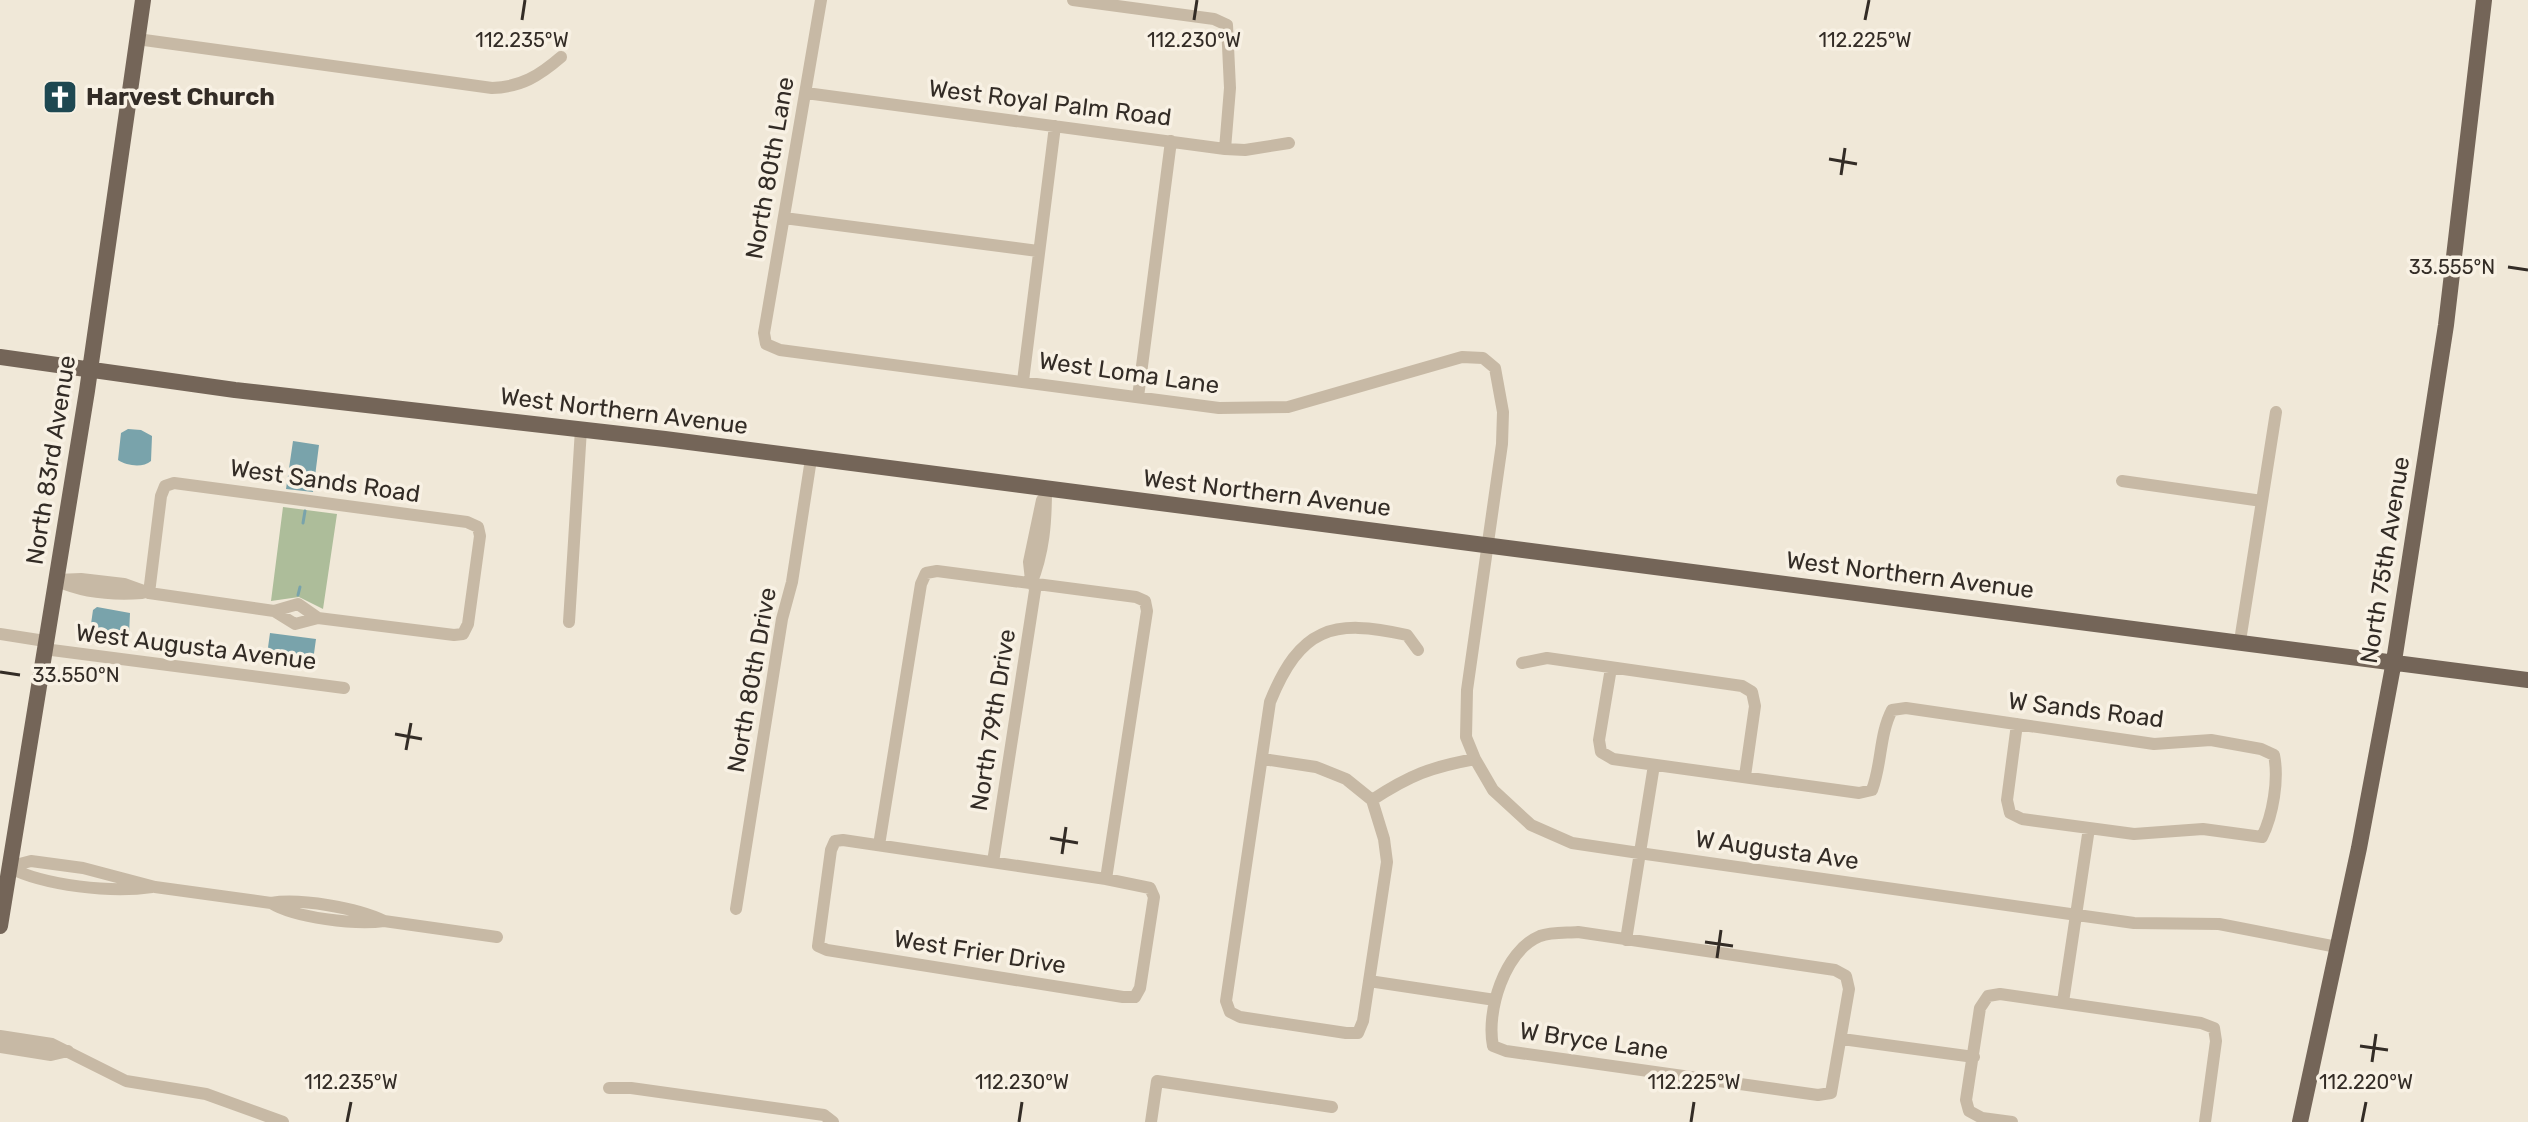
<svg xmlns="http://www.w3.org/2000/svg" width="2528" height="1122" font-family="Rubik,sans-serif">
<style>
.green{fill:#adbd9a}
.water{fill:#79a3ab}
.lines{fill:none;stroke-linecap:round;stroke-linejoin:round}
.stream{stroke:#79a3ab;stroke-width:3}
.minor{stroke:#c7b9a5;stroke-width:12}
.major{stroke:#746558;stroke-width:16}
.ticks{fill:none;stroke:#332c26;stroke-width:3}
.labels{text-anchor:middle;stroke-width:7;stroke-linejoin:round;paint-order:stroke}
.poi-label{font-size:24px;font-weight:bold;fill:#332c26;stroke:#f8f1e4;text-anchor:start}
.street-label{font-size:24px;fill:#332c26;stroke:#f8f1e4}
.ticks-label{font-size:20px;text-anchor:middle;fill:#332c26;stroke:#f8f1e4;stroke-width:7;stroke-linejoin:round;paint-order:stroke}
</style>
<rect width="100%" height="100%" fill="#f0e8d8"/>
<!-- green -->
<path class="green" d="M 283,507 L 337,514 L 323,609 L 299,597 L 271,601 Z"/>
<!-- water -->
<path class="water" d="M 128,429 L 141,430 L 152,436 L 151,461 C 143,468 127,466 118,460 L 121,433 Z
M 293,441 L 319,445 L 313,492 L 286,489 Z
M 97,607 L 130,613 L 129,635 L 124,641 L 109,642 L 91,624 L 93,610 Z
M 270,633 L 316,639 L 312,668 L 266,662 Z"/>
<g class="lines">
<!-- stream -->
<path class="stream" d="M 303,523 L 305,511
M 298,595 L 300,587"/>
<!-- minor -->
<path class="minor" d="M 821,0 L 764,333 L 766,344 L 780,350 L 1219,408 L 1288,407 L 1462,357 L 1483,358 L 1495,368 L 1503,412 L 1502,444 L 1467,690 L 1466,737 L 1475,759 L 1493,790 L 1531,825 L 1572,843 L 1639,853 L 2134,923 L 2219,924 L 2337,947
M 1073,0 L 1214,19 L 1227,25 L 1230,88 L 1225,149
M 137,39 L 492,88 C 521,87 539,76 561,57
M 806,93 L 1225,149 L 1245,150 L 1289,143
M 784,218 L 1038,251
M 1023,381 L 1055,126
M 1138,397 L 1171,141
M 2122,481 L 2262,501
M 57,580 L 81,579 L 124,584 L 149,593 L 274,611 L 295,624 L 318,618 L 454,635 L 463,634 L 468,624 L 480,536 L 478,527 L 467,522 L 174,483 L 165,486 L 161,496 L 149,593
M 1031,580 L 1029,562 L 1042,500
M 58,581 C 84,593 113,595 142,593
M 1031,584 C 1044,552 1046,522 1046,489
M 274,611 L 298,604 L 318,618
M 569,622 L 581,429
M 0,634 L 45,641
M 2240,641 L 2276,412
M 44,649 L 344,688
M 1522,663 L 1547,658 L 1742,686 L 1752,692 L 1755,706 L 1745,776
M 1611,668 L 1599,740 L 1601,752 L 1613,759 L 1859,793 L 1872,790 C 1882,764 1879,735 1892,710 L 1906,708 L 2154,744 L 2211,740 L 2261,749 L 2274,755 C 2279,779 2273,815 2262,837 L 2203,829 L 2134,834 L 2022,819 L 2010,813 L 2007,800 L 2017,724
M 1263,759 L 1316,767 L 1346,779 L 1372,800
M 1372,800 L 1384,839 L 1387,862 L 1363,1021 L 1358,1033 L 1346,1033 L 1240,1017 L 1230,1012 L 1226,1001 L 1270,702 C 1300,628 1332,618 1407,635 L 1418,650
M 1372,800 C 1410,775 1431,767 1475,759
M 843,840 L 1106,879 L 1150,888 L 1154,897 L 1140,988 L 1135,997 L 1123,997 L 827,950 L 818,946 L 831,850 L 835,841 Z
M 879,845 L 921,584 L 926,573 L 937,571 L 1136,597 L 1145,601 L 1147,611 L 1106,879
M 993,862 L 1036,584
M 8,867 L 31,861 L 83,868 L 155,887 L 271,903 C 300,898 357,908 384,921
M 8,867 C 45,886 112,893 152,887
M 271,903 C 295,918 356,925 384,921 L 497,937
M 736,909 L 782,619 L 792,582 L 811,459
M 1578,932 L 1835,970 L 1846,976 L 1849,989 L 1831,1093 L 1818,1095 L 1506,1051 L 1493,1046 C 1486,1012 1504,951 1540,936 C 1551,932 1567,933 1578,932 Z
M 1626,940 L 1654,765
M 1369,981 L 1495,1000
M 2063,1002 L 2089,828
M 0,1036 L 52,1044 L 126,1081 L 206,1094 L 283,1122
M 1842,1039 L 1974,1057
M 0,1047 L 51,1055 L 68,1051
M 609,1088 L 631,1088 L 824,1115 L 833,1122
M 1151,1122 L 1157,1081 L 1332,1107
M 2012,1122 L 1982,1118 L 1969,1111 L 1966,1100 L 1980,1008 L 1988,996 L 2000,994 L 2201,1023 L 2214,1028 L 2216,1041 L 2205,1122"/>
<!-- major -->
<path class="major" d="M 0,357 L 235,390 L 665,439 L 2528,680
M 0,926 L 87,391 L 143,0
M 2300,1122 L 2359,848 L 2394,661 L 2446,325 L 2484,0"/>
</g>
<!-- ticks -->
<path class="ticks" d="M 522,20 L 525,0M 1194,20 L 1197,0M 1865,20 L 1869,0M 1829,159 L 1857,164M 1841,175 L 1845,148M 2508,267 L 2528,270M 0,672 L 20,675M 395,734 L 422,739M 406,750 L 411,723M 1050,838 L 1078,843M 1062,854 L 1066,827M 1705,942 L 1733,946M 1717,958 L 1721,930M 2360,1046 L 2388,1050M 2372,1062 L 2376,1034M 347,1122 L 351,1102M 1019,1122 L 1022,1102M 1691,1122 L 1694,1102M 2362,1122 L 2366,1102"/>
<!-- icons -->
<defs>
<g id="church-square" transform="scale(1.8)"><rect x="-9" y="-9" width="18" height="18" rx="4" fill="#1e4852" stroke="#f8f1e4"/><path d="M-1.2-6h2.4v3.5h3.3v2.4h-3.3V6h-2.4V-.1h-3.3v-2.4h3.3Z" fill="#fff"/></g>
</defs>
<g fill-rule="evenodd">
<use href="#church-square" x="60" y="97"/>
</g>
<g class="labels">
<!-- poi labels -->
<g class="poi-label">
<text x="86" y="105">Harvest Church</text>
</g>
<!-- street labels -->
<g class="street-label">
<text transform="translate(1050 103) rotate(7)" y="8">West Royal Palm Road</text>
<text transform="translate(770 168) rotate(-80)" y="8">North 80th Lane</text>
<text transform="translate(1129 373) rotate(8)" y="8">West Loma Lane</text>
<text transform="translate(624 411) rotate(7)" y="8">West Northern Avenue</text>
<text transform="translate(51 460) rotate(-81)" y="8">North 83rd Avenue</text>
<text transform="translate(325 481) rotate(8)" y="8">West Sands Road</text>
<text transform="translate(1267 493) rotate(7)" y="8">West Northern Avenue</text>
<text transform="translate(2385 560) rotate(-81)" y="8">North 75th Avenue</text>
<text transform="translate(1910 575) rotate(7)" y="8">West Northern Avenue</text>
<text transform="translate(196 647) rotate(7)" y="8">West Augusta Avenue</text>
<text transform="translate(752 680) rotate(-80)" y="8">North 80th Drive</text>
<text transform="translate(2086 710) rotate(7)" y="8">W Sands Road</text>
<text transform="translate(993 720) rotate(-81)" y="8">North 79th Drive</text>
<text transform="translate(1777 850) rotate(8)" y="8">W Augusta Ave</text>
<text transform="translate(980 952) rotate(9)" y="8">West Frier Drive</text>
<text transform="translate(1594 1041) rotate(8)" y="8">W Bryce Lane</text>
</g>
</g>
<g class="ticks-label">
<text x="522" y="47">112.235°W</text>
<text x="1194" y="47">112.230°W</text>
<text x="1865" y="47">112.225°W</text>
<text x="2452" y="274">33.555°N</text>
<text x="76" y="682">33.550°N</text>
<text x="351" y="1089">112.235°W</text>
<text x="1022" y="1089">112.230°W</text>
<text x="1694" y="1089">112.225°W</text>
<text x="2366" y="1089">112.220°W</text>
</g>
</svg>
